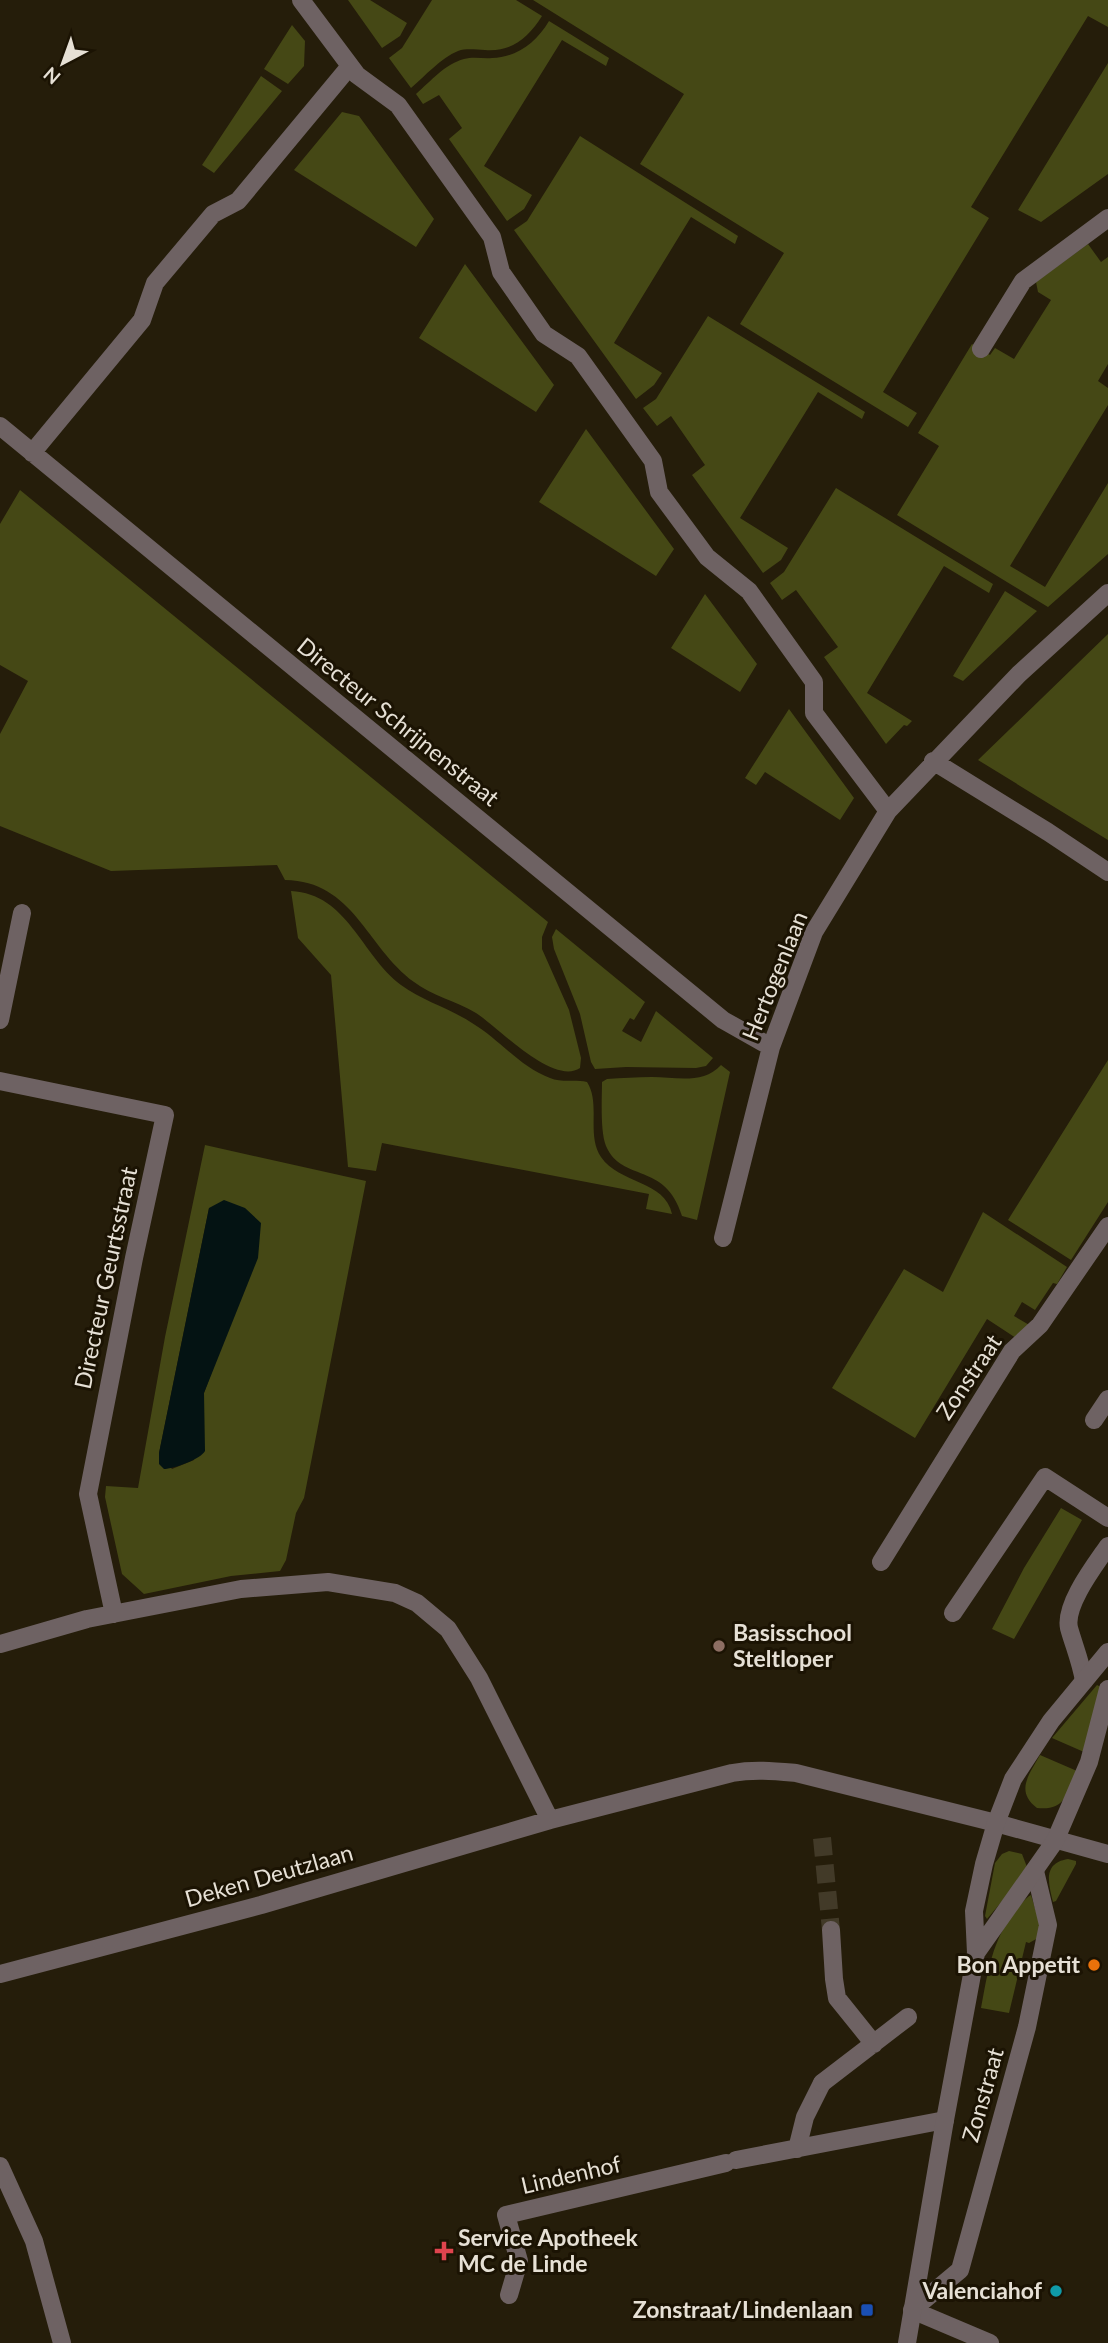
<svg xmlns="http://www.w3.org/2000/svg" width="1108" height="2343" font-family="Lato,sans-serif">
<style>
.green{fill:#454815;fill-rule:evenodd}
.water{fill:#041313}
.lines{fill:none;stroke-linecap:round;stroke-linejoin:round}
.minor-tunnel{stroke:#423a28;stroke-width:18;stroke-dasharray:18 9;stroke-linecap:butt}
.pedestrian{stroke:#6e6263;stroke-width:18}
.minor{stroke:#6e6263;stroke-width:18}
.tertiary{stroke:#6e6263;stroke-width:18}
.education-dot{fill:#8d6e63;stroke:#1b1303;stroke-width:2.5}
.food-dot{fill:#e8710a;stroke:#1b1303;stroke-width:2.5}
.health-dot{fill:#e0444e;stroke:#1b1303;stroke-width:2.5}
.culture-dot{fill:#0f9aa8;stroke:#1b1303;stroke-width:2.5}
.transit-dot{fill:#1a4fb4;stroke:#1b1303;stroke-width:2.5}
.labels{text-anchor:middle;stroke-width:6;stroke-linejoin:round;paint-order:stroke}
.street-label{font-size:23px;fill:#e6e0d5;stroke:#1b1303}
.poi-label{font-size:23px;font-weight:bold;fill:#e6e0d5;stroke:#1b1303;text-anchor:end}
</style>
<rect width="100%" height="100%" fill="#251d0a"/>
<!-- green -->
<path class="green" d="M 348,0 L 370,0 L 407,23 L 400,36 L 382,48 Z
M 432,0 L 516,0 L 542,16 C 528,38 512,52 485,50 C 477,50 467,48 458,51 C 441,58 425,76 411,88 L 389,58 L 402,48 Z
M 533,0 L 1108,0 L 1108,27 L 1088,16 L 971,207 L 989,218 L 883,392 L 917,413 L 908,427 L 740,324 L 784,253 L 640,164 L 684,94 Z
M 549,21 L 609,58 L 606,66 L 562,40 L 484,166 L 532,195 L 524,209 L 507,221 L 449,139 L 462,128 L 439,95 L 423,104 L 416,94 C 431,81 445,64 464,59 C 474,56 483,59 492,58 C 517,57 536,43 549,21 Z
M 292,25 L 305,41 L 304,66 L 288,84 L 264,69 Z
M 1108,63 L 1108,174 L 1041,222 L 1018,210 Z
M 261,76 L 282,91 L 214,173 L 202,165 Z
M 342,112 L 359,116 L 434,219 L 416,247 L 294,170 Z
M 580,136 L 738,236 L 735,244 L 691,217 L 614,343 L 662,373 L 654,385 L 636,399 L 514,230 L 527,221 Z
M 1088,244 L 1101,262 L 1108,257 L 1108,364 L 1098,381 L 1108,388 L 1108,405 L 1010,566 L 1045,587 L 1108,483 L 1108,554 L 1048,607 L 897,515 L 939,446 L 918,433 L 972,344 L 990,355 L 995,348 L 1014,359 L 1051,300 L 1038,292 L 1036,282 Z
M 465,264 L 554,385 L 536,412 L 419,338 Z
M 708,316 L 865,412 L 862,419 L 818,392 L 740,518 L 788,548 L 781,560 L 763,573 L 692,475 L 705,465 L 671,416 L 657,426 L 643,408 L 656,399 Z
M 586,429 L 674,549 L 656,576 L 539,502 Z
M 836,488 L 993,584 L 989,593 L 944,566 L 867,693 L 912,721 L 907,726 L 904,725 L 886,744 L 824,657 L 838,647 L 796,590 L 782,600 L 770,583 L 784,572 Z
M 20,490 L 548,922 L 542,937 L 542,949 L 569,1010 L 581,1058 L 580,1068 C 553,1086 498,1027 476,1013 C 456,1001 432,996 414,982 C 366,947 354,881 285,880 L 277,865 L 111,871 L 0,826 L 0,734 L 28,681 L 0,665 L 0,524 Z
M 1005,591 L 1037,611 L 963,681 L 953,676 Z
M 705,594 L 757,664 L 740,692 L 671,648 Z
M 1108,634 L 1108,840 L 978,760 Z
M 789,709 L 854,798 L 840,820 L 765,772 L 756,785 L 745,778 Z
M 291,891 C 348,894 361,955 401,985 C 423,1001 449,1008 472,1023 C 499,1039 520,1067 550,1078 C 561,1083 575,1079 587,1082 C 601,1104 586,1134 601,1157 C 619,1184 665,1180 672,1214 L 646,1209 L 649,1194 L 382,1143 L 376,1171 L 348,1167 L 331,975 L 298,938 Z
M 556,929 L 645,1002 L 634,1020 L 630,1018 L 622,1031 L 641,1042 L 656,1011 L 713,1058 L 706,1066 L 696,1068 L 626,1067 L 595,1069 L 591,1062 L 580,1014 L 554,949 L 552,937 Z
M 1108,1060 L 1108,1202 L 1071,1260 L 1008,1220 Z
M 721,1065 L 730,1072 L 697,1220 L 682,1216 C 665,1161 622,1183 606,1146 C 600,1131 602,1099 602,1082 L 607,1079 C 622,1078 637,1077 652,1077 C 675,1077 703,1085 721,1065 Z
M 205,1145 L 366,1181 L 304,1498 L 296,1513 L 286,1560 L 280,1571 L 231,1576 L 144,1594 L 122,1574 L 105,1497 L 106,1486 L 138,1488 L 165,1337 ZM 209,1208 L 228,1328 L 204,1393 L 204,1412 L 194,1460 L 172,1469 L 159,1453 Z
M 983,1212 L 1067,1267 L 1057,1284 L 1053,1283 L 1035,1310 L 1022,1302 L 1014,1316 L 1031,1326 L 1016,1338 L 987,1319 L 915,1438 L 832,1388 L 904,1269 L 943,1292 Z
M 1061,1508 L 1082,1520 L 1014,1639 L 992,1629 L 1024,1568 Z
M 1097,1685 L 1101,1687 L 1084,1752 L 1052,1738 Z
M 1040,1755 L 1077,1771 C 1067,1793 1066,1811 1037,1808 C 1015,1791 1029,1775 1040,1755 Z
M 1009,1851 L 1022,1854 L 1027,1867 L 1024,1875 L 987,1919 L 985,1916 L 995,1863 L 1002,1854 Z
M 1068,1859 L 1076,1861 L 1076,1864 L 1056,1901 L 1053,1902 C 1048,1882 1043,1863 1068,1859 Z
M 1031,1895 L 1041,1928 L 1038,1938 L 1029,1943 L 1026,1942 L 1009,2013 L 981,2008 C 988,1971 992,1940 1016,1910 C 1021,1905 1025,1898 1031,1895 Z"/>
<!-- water -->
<path class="water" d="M 224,1200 L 245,1208 L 261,1223 L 258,1258 L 204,1393 L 205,1451 C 201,1459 173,1469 164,1469 L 159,1464 L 159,1453 L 209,1208 Z"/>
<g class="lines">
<!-- minor-tunnel -->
<path class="minor-tunnel" d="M 822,1838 L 831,1930"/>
<!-- pedestrian -->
<path class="pedestrian" d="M 797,2149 L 805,2117 L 822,2083
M 736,2160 L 945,2120
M 509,2295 L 519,2261 L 506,2215 L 726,2163"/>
<!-- minor -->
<path class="minor" d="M 301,0 L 357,75 L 398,105 L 492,237 L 501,272 L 544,334 L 578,356 L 653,461 L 659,492 L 707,557 L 749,591 L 814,682 L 814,713 L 888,811
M 981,349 L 1023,281 L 1108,218
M 0,426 L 723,1020 L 771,1047
M 32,453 L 142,320 L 155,283 L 213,214 L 238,201 L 350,66
M 933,761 L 1048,832 L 1108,872
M 0,1020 L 22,913
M 0,1081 L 165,1115 L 134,1258 L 88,1494 L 114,1614
M 723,1238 L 771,1047 L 814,932 L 888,811 L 1019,674 L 1108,593
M 1094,1420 L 1108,1399
M 881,1562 L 1012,1351 L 1040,1325 L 1108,1226
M 953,1613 L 1045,1477 L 1108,1518
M 0,1644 L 87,1619 L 241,1589 L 328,1582 L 395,1593 L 417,1603 L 448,1629 L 479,1678 L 550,1820 L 732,1773 C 754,1769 774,1771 796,1773 L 996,1823 L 1108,1854
M 1084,1681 C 1081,1662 1074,1646 1069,1628 C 1064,1605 1095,1565 1108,1546
M 831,1930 L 834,1979 L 837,1998 L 874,2044
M 0,1974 L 261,1905 L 550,1820
M 822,2083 L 908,2017
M 0,2166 L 34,2241 L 62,2343
M 990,2343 L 912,2310 L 960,2270 L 1027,2027 L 1048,1925 L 1035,1871"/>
<!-- tertiary -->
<path class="tertiary" d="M 976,1953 L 1055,1841 L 1089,1762 L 1108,1689
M 907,2343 L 945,2120 L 976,1953 L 974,1911 L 984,1864 L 996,1823 L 1013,1779 L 1051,1721 L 1108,1652"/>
</g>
<!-- markers -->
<circle class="education-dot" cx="719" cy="1646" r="7"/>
<circle class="food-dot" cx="1094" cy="1965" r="7"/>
<path class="health-dot" d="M440.5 2240.5h7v7h7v7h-7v7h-7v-7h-7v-7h7z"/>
<circle class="culture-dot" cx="1056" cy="2291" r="7"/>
<rect class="transit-dot" x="860" y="2303" width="14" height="14" rx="3.5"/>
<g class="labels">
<!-- street labels -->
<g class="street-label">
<text transform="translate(398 722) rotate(39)" y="8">Directeur Schrijnenstraat</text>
<text transform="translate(775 976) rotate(-68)" y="8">Hertogenlaan</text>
<text transform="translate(106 1278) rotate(-78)" y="8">Directeur Geurtsstraat</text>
<text transform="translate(969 1377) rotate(-56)" y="8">Zonstraat</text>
<text transform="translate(269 1876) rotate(-16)" y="8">Deken Deutzlaan</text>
<text transform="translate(983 2095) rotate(-74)" y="8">Zonstraat</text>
<text transform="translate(571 2175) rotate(-13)" y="8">Lindenhof</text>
</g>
<!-- poi labels -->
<g class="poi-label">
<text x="733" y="1641" text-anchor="start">Basisschool<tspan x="733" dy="26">Steltloper</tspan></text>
<text x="1080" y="1973">Bon Appetit</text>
<text x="458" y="2246" text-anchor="start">Service Apotheek<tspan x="458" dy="26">MC de Linde</tspan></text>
<text x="1042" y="2299">Valenciahof</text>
<text x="853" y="2318">Zonstraat/Lindenlaan</text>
</g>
</g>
<!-- north arrow -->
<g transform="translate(63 63) rotate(221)" stroke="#1b1303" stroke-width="5" paint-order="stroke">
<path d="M0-5L12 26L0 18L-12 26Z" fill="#e6e0d5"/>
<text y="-10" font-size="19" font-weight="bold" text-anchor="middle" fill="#e6e0d5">N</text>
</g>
</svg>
